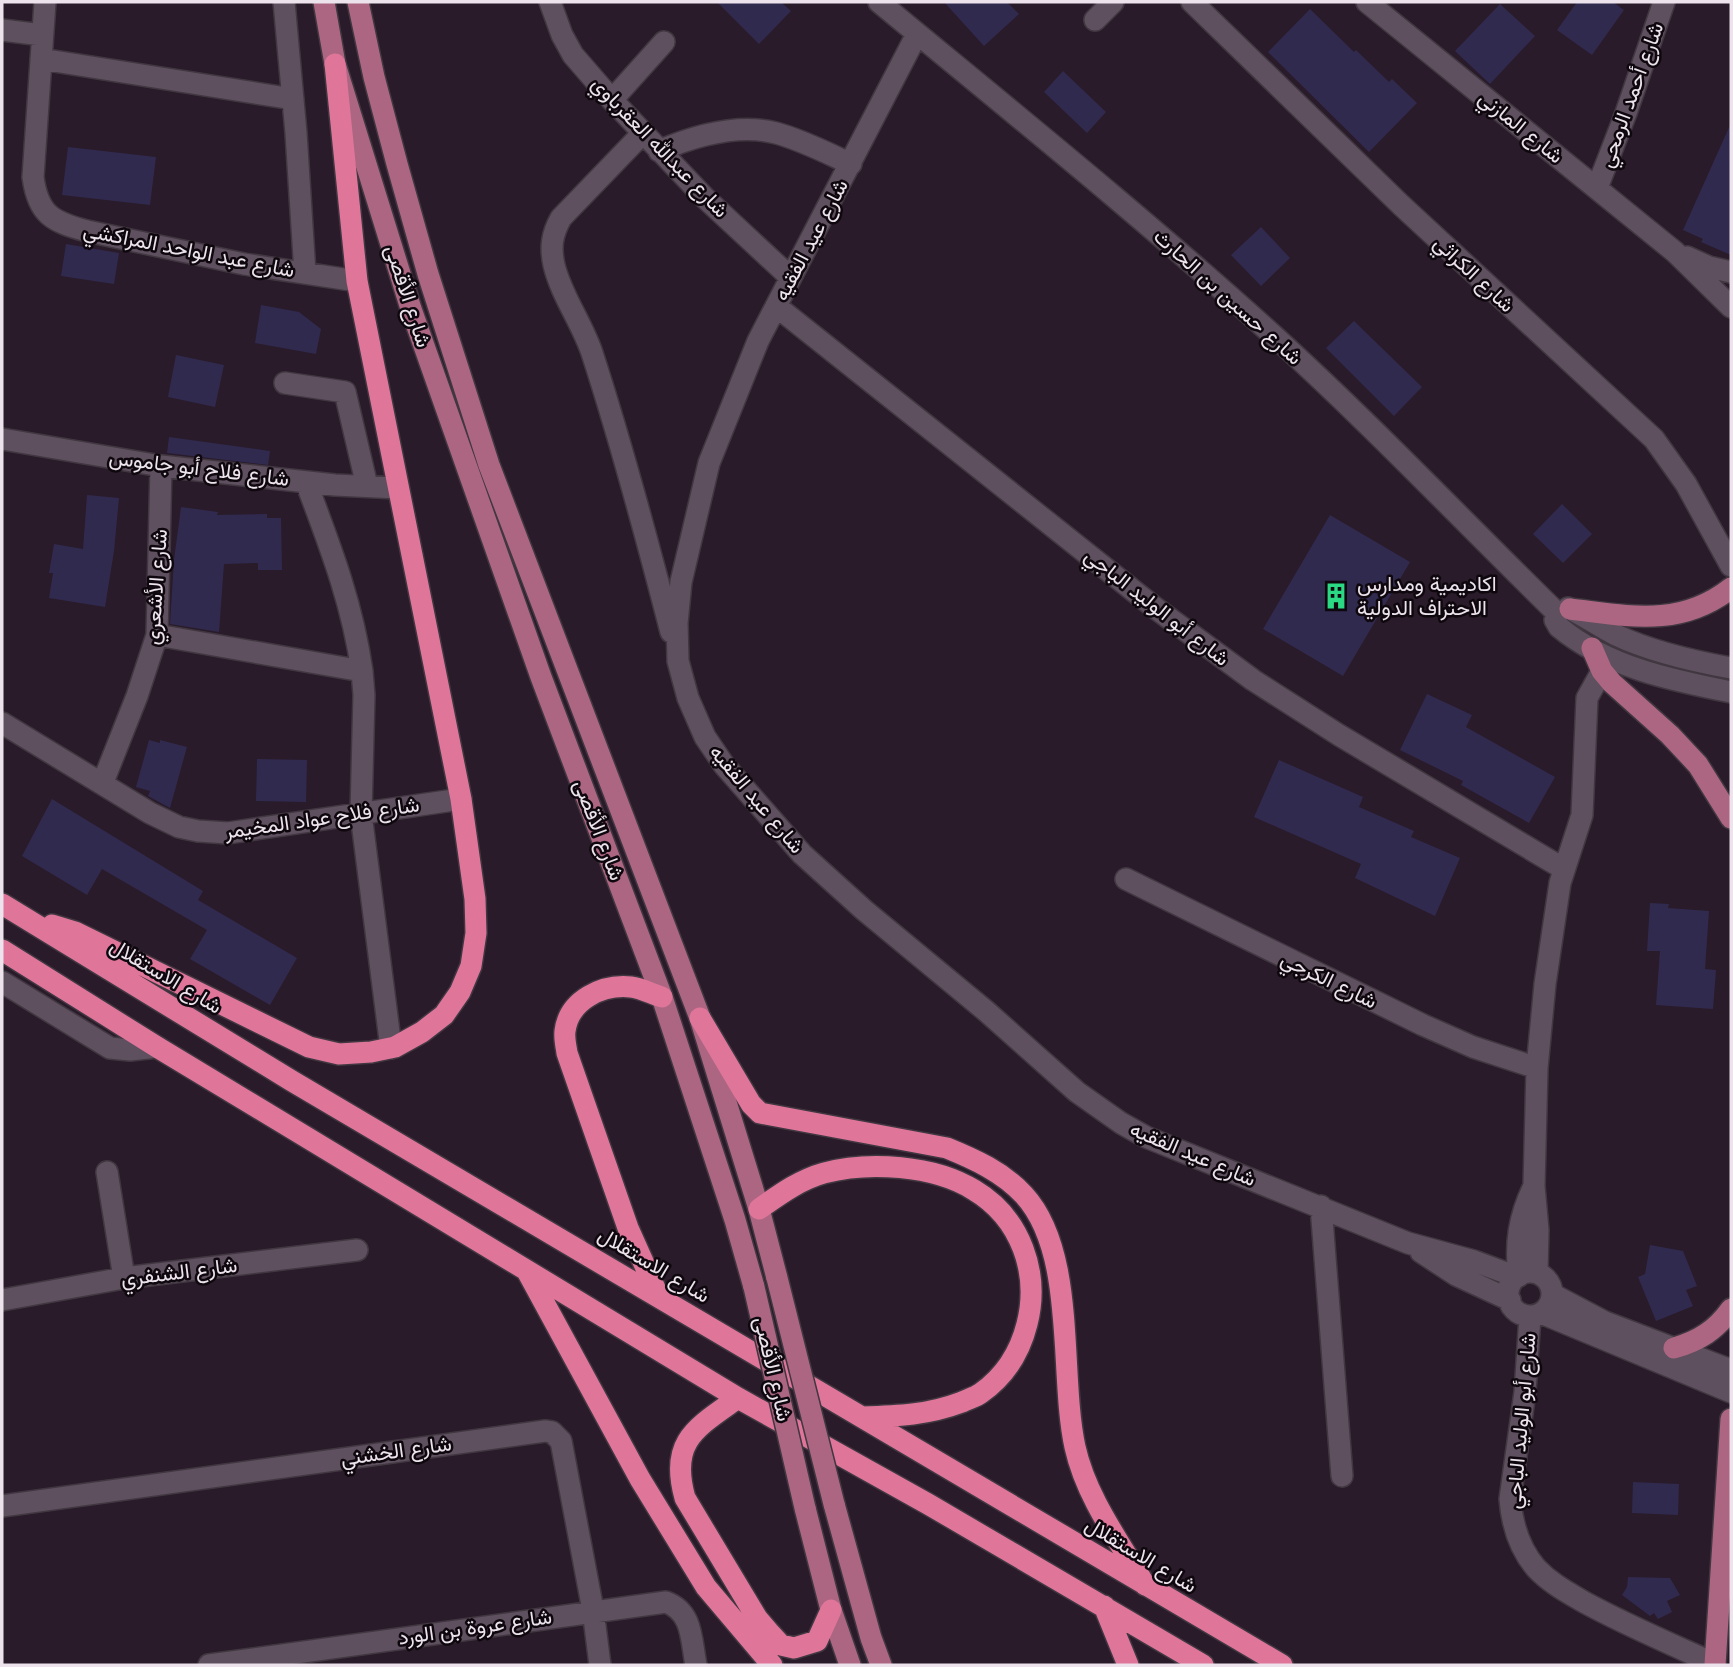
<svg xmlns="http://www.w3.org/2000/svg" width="1733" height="1667" font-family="Arial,Vazirmatn,sans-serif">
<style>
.building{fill:#312a4f}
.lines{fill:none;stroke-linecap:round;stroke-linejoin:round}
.minor-casing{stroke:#413741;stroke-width:24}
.major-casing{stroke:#413741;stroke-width:24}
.highway-casing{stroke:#413741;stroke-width:24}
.minor{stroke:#5f505f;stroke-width:21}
.major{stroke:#ac6682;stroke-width:21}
.highway{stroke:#e0759a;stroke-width:21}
.major-bridge-casing{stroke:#413741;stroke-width:24;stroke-linecap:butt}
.major-bridge{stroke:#ac6682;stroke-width:21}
.labels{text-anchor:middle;stroke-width:5;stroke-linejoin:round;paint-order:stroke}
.street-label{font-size:21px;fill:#ece3ec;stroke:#0e080e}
.poi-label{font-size:21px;fill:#ece3ec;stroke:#0e080e;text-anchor:start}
</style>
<rect width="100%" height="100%" fill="#291b29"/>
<!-- building -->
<path class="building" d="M 717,2 L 781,2 L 791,11 L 759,44 Z
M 944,2 L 1007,2 L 1019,14 L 984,46 Z
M 1577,2 L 1613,2 L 1624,10 L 1592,55 L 1557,30 Z
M 1500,4 L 1535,36 L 1490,84 L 1455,51 Z
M 1310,9 L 1354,52 L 1356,50 L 1389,82 L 1392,79 L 1417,103 L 1369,152 L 1268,52 Z
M 1063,71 L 1106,112 L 1087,133 L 1044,92 Z
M 1731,123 L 1731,255 L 1701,242 L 1703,239 L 1683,230 Z
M 68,147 L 156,157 L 150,205 L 62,195 Z
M 1261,227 L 1290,258 L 1261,286 L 1231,255 Z
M 66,244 L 119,253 L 114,284 L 61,276 Z
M 261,305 L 299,312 L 321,329 L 316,354 L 255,343 Z
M 1354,321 L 1422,387 L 1394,416 L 1326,348 Z
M 176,355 L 224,365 L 215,407 L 168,397 Z
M 169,437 L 270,451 L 268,465 L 167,453 Z
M 87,495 L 119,498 L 114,551 L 105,607 L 49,598 L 53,573 L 49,573 L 54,544 L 83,549 Z
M 1562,504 L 1592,534 L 1563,563 L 1533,534 Z
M 181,507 L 218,512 L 217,515 L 267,514 L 267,518 L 281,518 L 282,570 L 258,570 L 258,563 L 224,564 L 219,632 L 170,624 L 174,560 Z
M 1330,515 L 1410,562 L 1343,676 L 1263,629 Z
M 1427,694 L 1472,715 L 1466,727 L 1555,777 L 1529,823 L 1461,785 L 1463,781 L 1400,750 Z
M 149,740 L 160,743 L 160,740 L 187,747 L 170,808 L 148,796 L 150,791 L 136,787 Z
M 257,759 L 307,760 L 306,802 L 256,801 Z
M 1279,760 L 1363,797 L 1359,807 L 1414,831 L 1411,837 L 1460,858 L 1435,916 L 1355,878 L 1361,864 L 1254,817 Z
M 52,799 L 203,891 L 198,900 L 297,958 L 270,1005 L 190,959 L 207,930 L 102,869 L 87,895 L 22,856 Z
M 1650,903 L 1669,904 L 1668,908 L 1709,911 L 1705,969 L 1716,970 L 1713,1009 L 1656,1005 L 1660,951 L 1647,951 Z
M 1650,1245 L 1683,1251 L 1697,1286 L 1686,1290 L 1693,1306 L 1656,1321 L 1638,1277 L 1645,1274 Z
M 1633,1482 L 1679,1484 L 1678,1515 L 1632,1513 Z
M 1628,1577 L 1670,1578 L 1680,1595 L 1667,1601 L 1672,1612 L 1658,1619 L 1654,1613 L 1650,1616 L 1622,1595 L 1627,1587 Z"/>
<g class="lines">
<!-- minor casing -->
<g class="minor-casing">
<path id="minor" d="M 45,2 L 33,177 C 38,215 53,222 87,231 L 244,264 L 357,281
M 284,2 L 296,133 L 305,273
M 550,2 L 562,35 L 573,55 L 612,100 L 705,198 L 790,277
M 879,2 C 1012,112 1146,220 1274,336 C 1372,425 1463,521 1557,613
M 1192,2 L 1401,205 L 1654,439 L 1686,484 L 1731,566
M 1367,2 L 1675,252 L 1731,307
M 1095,20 L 1113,2
M 2,30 L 42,35
M 917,34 L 758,341 L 709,463 L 681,582 L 677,623 L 678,661 L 688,698 L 705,737 L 724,765 L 802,854 L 864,910 L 986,1011 L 1077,1092 L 1121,1123 L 1146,1137 L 1408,1243 L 1474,1261 L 1517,1277
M 41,59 L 293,99
M 612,100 L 664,42
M 642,134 L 561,218 C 552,234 550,247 554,265 C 561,295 582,323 592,353 C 622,445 647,539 671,632
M 659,151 C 694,136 737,123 776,133 C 802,140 827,153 851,164
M 1597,188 L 1626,113 L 1664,2
M 1687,257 L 1709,267 L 1731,272
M 776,306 L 1154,607 L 1253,680 L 1339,735 L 1564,869
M 285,383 L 345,392 L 367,486
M 2,439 L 161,466 L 335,485 L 398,488
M 306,482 C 330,546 352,602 362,671
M 1568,608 C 1585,616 1600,627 1616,635 C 1652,652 1692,661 1731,668
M 1557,613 L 1555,620 L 1559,627 C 1607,667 1671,680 1731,692
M 157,635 L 362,671 L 364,695 L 361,814 L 391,1048
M 2,723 L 150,813 L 179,827 L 198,831 L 228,833 L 461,799
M 103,782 L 137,696 L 157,635 L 161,466
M 1126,879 L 1423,1025 L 1473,1047 L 1537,1068
M 2,982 L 110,1048 L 130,1050 L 157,1047
M 107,1172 L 124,1278
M 1321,1206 L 1342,1476
M 1421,1252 L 1456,1275 L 1510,1300
M1508 1294a22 22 0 1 1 44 0a22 22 0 1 1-44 0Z
M 1537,1273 L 1538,1230 L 1534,1186 L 1537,1068 L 1545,984 L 1560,883 L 1582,815 L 1587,698 L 1602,671
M 1519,1276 C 1515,1244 1519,1217 1533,1188
M 1552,1294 L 1605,1322 L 1731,1370
M 2,1300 L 124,1278 L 357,1250
M 1541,1313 L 1731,1392
M 1530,1316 L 1525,1392 L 1510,1499 C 1512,1525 1519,1548 1536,1568 C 1550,1583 1567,1592 1584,1602 C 1626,1625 1671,1644 1715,1664
M 2,1506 L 545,1431 L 552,1432 L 561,1441 L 593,1610 L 600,1665
M 209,1665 L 666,1602 C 693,1612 691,1640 696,1665"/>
</g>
<!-- major casing -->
<g class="major-casing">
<path id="major" d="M 324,2 L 335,64 L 411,309 L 541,677 L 662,997 L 735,1220 L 754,1287
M 358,2 L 374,77 L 397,164 L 428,274 L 489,465 L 700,1018 L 759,1209 L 777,1278
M 1570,609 C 1629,616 1680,628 1731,588
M 1592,648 L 1602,671 L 1612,683 L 1670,735 L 1698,765 L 1731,818
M 1674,1348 C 1699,1341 1716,1330 1731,1309
M 834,1504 L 871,1638 L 881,1665
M 805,1508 L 831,1610 L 850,1665
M 1715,1665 L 1731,1419"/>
</g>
<!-- highway casing -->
<g class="highway-casing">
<path id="highway" d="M 2,904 L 292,1081 L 1282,1665
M 52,925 L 75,932 L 309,1047 L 339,1054 L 371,1052 L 395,1047 L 422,1032 L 444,1015 L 460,992 L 471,966 L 476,933 L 475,899 L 461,799 L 357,281 L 335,64
M 2,950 L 157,1047 L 738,1398 L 928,1504 L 1203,1665
M 700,1018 L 751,1104 L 760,1113 L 947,1148 C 974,1159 1003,1172 1024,1195 C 1077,1253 1059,1374 1075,1447 C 1086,1497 1119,1541 1145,1585
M 759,1209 C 779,1195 799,1180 824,1173 C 868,1161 934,1165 974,1190 C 1021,1218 1040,1273 1027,1324 C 1020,1352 1005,1376 981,1393 C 976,1397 968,1399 962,1402 C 928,1415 898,1416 862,1417
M 528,1273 L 640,1479 L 706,1587 L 772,1665
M 658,1295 L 628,1228 L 567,1053 C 566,1046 564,1038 565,1031 C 569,1000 602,984 631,987 C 641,988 652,994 662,997
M 738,1398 C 696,1428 669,1441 685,1498 L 757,1618 L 769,1632 L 781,1645 L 794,1648 L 817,1641 L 831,1610
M 1104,1606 L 1128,1665"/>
</g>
<!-- minor -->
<use href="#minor" class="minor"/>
<!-- major -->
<use href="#major" class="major"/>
<!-- highway -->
<use href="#highway" class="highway"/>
<!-- major-bridge casing -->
<g class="major-bridge-casing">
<path id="major-bridge" d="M 777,1278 L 834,1504
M 754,1287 L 805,1508"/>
</g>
<!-- major-bridge -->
<use href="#major-bridge" class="major-bridge"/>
</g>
<!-- icons -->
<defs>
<g id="building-bare" transform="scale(2.1)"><path d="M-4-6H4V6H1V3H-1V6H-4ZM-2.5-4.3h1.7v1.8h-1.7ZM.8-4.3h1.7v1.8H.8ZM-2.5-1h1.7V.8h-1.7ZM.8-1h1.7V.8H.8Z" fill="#2bd884" stroke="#0e080e" stroke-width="2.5" paint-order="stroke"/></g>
</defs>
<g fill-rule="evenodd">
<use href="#building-bare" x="1336" y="596"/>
</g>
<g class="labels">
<!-- street labels -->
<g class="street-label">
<text transform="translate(1631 95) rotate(-70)" y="7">شارع أحمد الرمحي</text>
<text transform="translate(1521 127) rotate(39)" y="7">شارع المازني</text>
<text transform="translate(660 147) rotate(46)" y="7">شارع عبدالله العقرباوي</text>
<text transform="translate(811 240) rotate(-62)" y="7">شارع عيد الفقيه</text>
<text transform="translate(189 250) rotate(11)" y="7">شارع عبد الواحد المراكشي</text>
<text transform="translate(1474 274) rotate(43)" y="7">شارع الكراثي</text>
<text transform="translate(408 296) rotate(72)" y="7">شارع الأقصى</text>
<text transform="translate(1228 297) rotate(42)" y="7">شارع حسين بن الحارث</text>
<text transform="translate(199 468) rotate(7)" y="7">شارع فلاح أبو جاموس</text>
<text transform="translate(156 587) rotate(-86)" y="7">شارع الأشعري</text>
<text transform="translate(1157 607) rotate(38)" y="7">شارع أبو الوليد الباجي</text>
<text transform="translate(757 799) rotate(50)" y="7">شارع عيد الفقيه</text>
<text transform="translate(322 818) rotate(-8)" y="7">شارع فلاح عواد المخيمر</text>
<text transform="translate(599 830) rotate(69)" y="7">شارع الأقصى</text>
<text transform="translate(166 976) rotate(31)" y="7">شارع الاستقلال</text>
<text transform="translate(1329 980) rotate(26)" y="7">شارع الكرجي</text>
<text transform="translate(1193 1154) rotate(23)" y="7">شارع عيد الفقيه</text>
<text transform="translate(654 1265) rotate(31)" y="7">شارع الاستقلال</text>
<text transform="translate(179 1272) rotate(-7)" y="7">شارع الشنفري</text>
<text transform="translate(773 1369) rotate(77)" y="7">شارع الأقصى</text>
<text transform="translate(1521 1421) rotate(-85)" y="7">شارع أبو الوليد الباجي</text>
<text transform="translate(396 1451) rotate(-8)" y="7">شارع الخشني</text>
<text transform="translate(1141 1555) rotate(31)" y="7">شارع الاستقلال</text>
<text transform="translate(475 1627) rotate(-8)" y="7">شارع عروة بن الورد</text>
</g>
<!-- poi labels -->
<g class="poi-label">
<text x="1357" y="591">اكاديمية ومدارس<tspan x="1357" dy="24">الاحتراف الدولية</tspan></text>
</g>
</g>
<!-- border -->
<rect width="1733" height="1667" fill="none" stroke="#ece3ec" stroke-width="7"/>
</svg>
